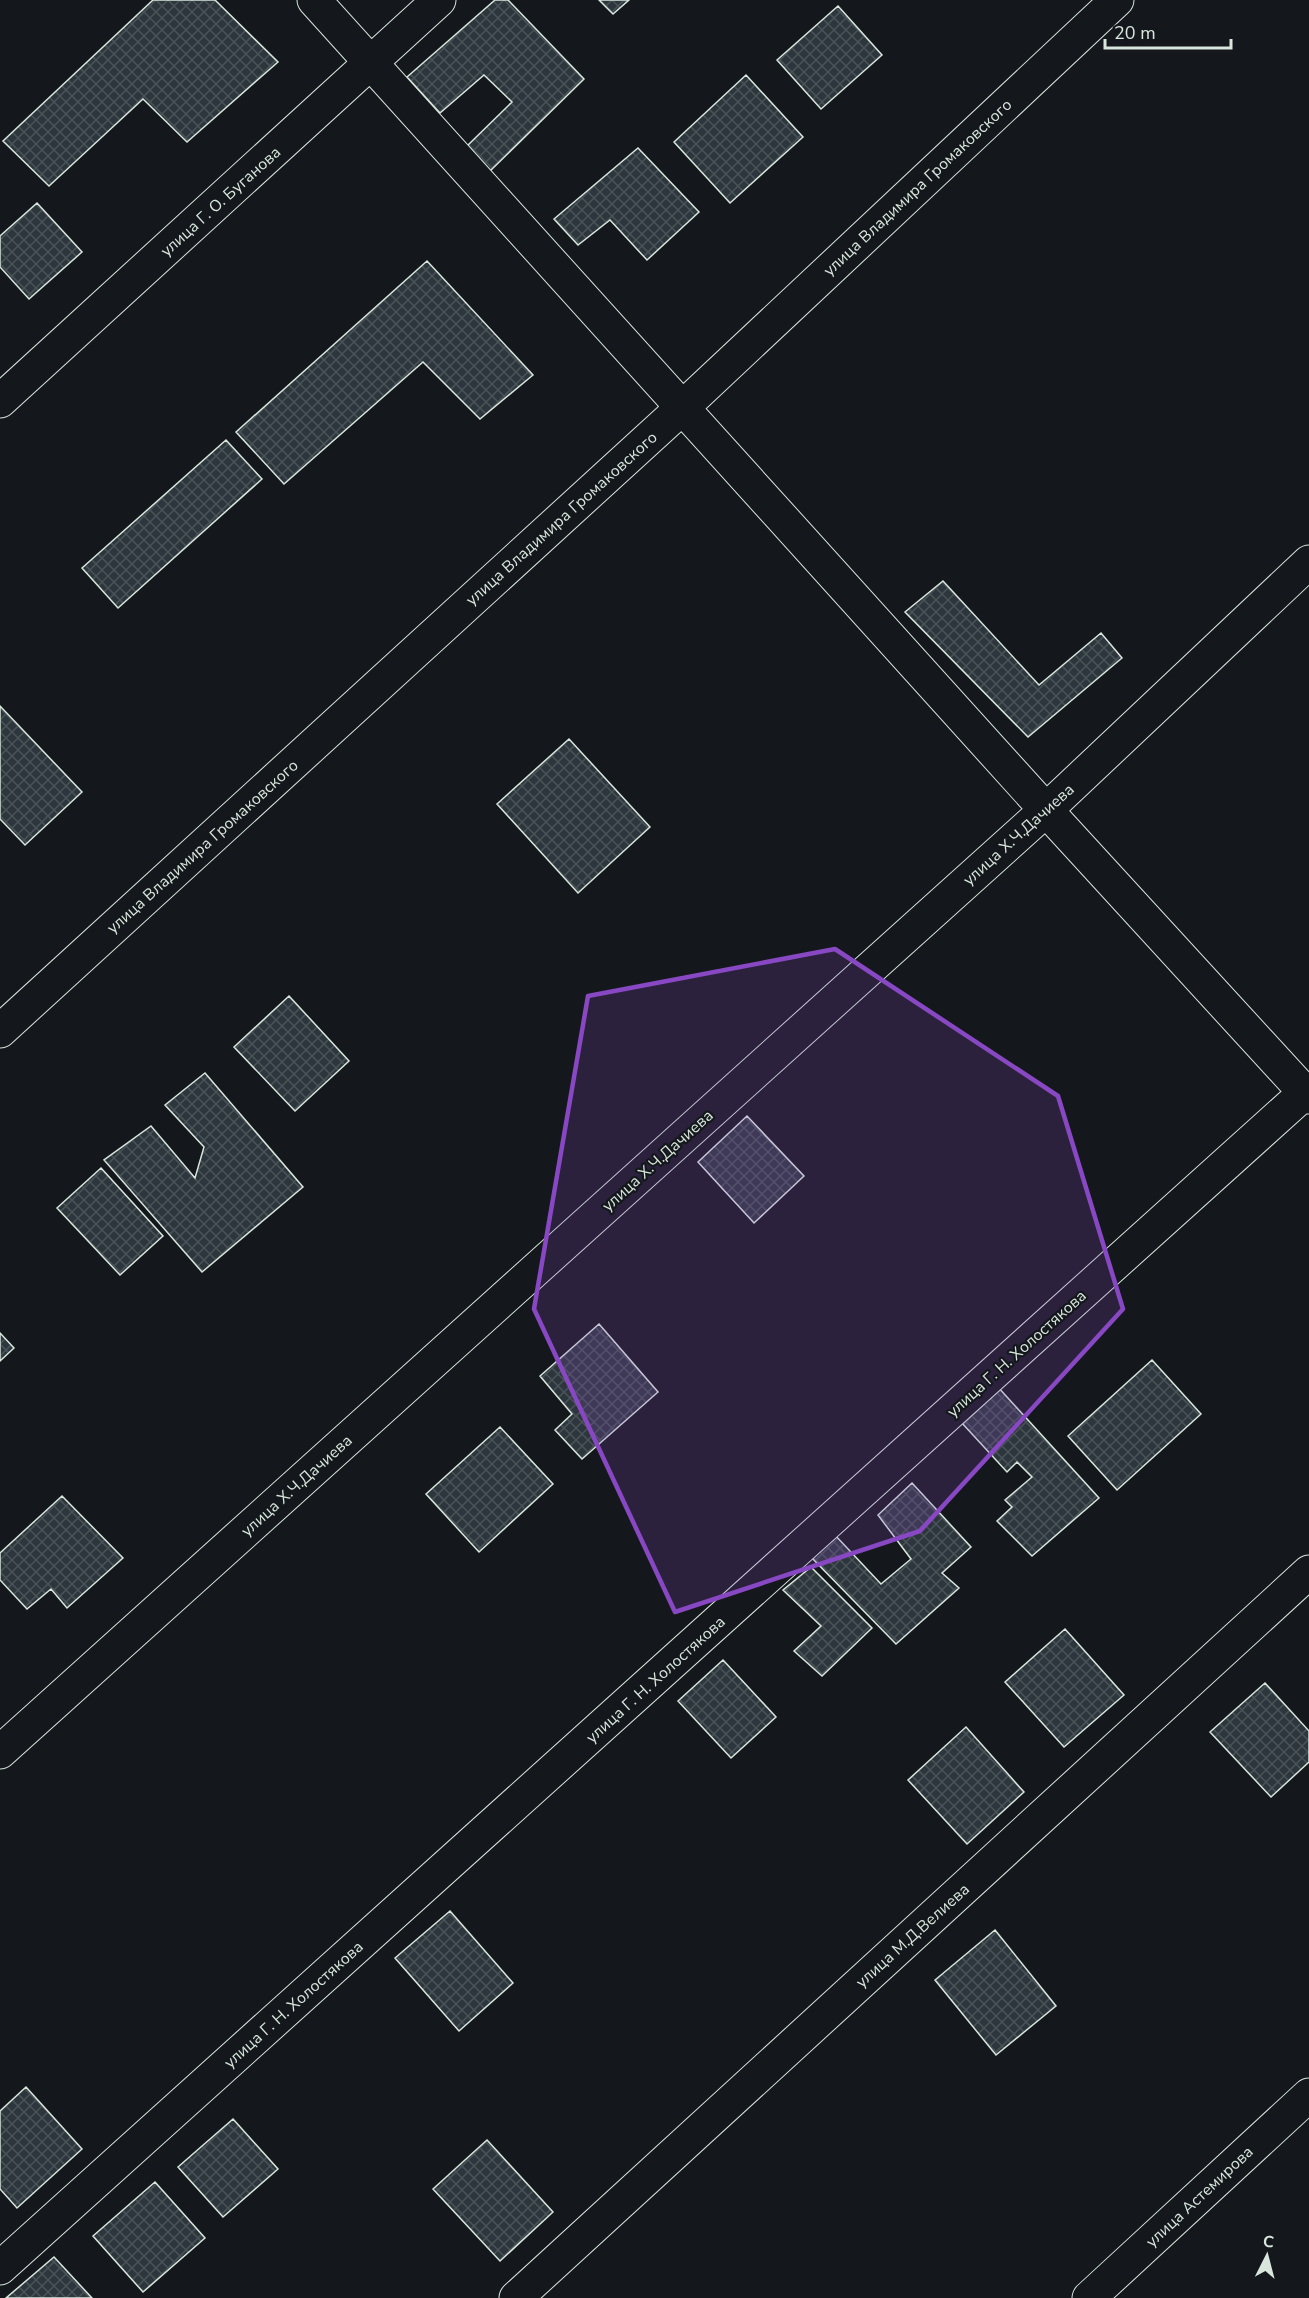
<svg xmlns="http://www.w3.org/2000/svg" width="1309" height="2298" font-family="'Nunito Sans',sans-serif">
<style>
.building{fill:url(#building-cross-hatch);stroke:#d8e6dc;stroke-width:1.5}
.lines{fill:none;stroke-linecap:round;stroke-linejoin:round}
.street-casing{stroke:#d8e6dc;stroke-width:35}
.street{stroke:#14181c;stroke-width:33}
.marked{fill:#8948c3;fill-opacity:0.2;stroke:#8948c3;stroke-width:4.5;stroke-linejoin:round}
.labels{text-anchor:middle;stroke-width:4.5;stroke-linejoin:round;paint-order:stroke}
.street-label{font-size:16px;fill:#d8e6dc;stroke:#14181c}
</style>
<defs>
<pattern id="building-cross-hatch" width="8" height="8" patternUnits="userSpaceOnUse" patternTransform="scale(1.5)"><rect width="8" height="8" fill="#2c363c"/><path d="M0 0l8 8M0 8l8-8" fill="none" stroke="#4a5358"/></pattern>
</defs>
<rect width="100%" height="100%" fill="#14181c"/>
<!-- building -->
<path class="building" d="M 153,0 L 215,0 L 278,62 L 187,142 L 143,99 L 49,186 L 3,141 Z
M 495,0 L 508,0 L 584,79 L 490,171 L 465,148 L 512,102 L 484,75 L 440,113 L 407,77 Z
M 599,0 L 629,0 L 613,14 Z
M 838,6 L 882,55 L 821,109 L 777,60 Z
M 746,75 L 803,137 L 730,203 L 674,142 Z
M 638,148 L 699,212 L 647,260 L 610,220 L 578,245 L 554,219 Z
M 37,203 L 82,252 L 29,299 L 0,267 L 0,236 Z
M 427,261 L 533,375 L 480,419 L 423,362 L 284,484 L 236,432 Z
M 226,440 L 262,479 L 118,608 L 82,568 Z
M 943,581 L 1039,685 L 1101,633 L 1122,658 L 1028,737 L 905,612 Z
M 0,706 L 82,792 L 25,845 L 0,819 Z
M 569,739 L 650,827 L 578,893 L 497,804 Z
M 289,996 L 349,1061 L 295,1111 L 234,1047 Z
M 205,1073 L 303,1187 L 202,1272 L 104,1160 L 151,1126 L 195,1178 L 204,1147 L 165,1105 Z
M 747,1116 L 804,1176 L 754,1223 L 698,1162 Z
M 101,1168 L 163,1236 L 120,1275 L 57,1208 Z
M 599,1324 L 658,1392 L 582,1459 L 555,1430 L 572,1414 L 540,1376 Z
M 0,1333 L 14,1348 L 0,1361 Z
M 1152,1360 L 1201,1414 L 1117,1490 L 1068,1436 Z
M 997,1386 L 1099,1498 L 1032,1556 L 997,1521 L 1012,1507 L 1005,1500 L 1032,1477 L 1017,1462 L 1007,1472 L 961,1422 Z
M 500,1427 L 553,1484 L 479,1552 L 426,1494 Z
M 912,1483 L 971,1547 L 942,1573 L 959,1588 L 896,1644 L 810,1556 L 834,1534 L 881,1584 L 911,1559 L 878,1515 Z
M 62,1496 L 123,1558 L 67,1608 L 51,1589 L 27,1609 L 0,1580 L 0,1553 Z
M 811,1567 L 872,1628 L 822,1676 L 794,1651 L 821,1626 L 783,1590 Z
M 1065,1629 L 1124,1695 L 1064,1747 L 1005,1682 Z
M 723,1660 L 776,1717 L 731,1758 L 678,1701 Z
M 1265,1683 L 1309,1731 L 1309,1762 L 1271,1797 L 1210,1732 Z
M 966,1727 L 1024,1792 L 967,1844 L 908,1780 Z
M 450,1911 L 513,1983 L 459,2031 L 395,1958 Z
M 995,1930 L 1056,2006 L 996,2055 L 935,1980 Z
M 26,2087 L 82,2149 L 17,2208 L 0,2189 L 0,2111 Z
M 233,2119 L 278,2169 L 223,2217 L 178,2167 Z
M 487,2140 L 553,2212 L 500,2261 L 433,2189 Z
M 155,2182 L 205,2238 L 143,2292 L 93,2236 Z
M 54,2257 L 92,2298 L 6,2298 Z"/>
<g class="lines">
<!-- street casing -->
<g class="street-casing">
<path id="street" d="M 314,0 L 1046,810 L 1309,1097
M 0,401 L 439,0
M 0,1031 L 682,408 L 1117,0
M 0,1752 L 1046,810 L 1309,562
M 0,2268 L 1309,1089
M 516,2298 L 1309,1572
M 1089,2298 L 1309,2095"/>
</g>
<!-- street -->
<use href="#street" class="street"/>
</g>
<!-- marked area -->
<path class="marked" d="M 835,949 L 1058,1096 L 1123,1309 L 920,1531 L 675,1612 L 534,1309 L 588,996 Z"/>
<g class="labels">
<!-- street labels -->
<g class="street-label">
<text transform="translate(917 187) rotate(-43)" y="6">улица Владимира Громаковского</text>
<text transform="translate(220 201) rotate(-42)" y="6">улица Г. О. Буганова</text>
<text transform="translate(561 518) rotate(-42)" y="6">улица Владимира Громаковского</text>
<text transform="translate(1018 834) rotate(-42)" y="6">улица Х.Ч.Дачиева</text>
<text transform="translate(202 846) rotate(-42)" y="6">улица Владимира Громаковского</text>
<text transform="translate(657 1160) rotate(-42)" y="6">улица Х.Ч.Дачиева</text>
<text transform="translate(1016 1353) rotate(-42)" y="6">улица Г. Н. Холостякова</text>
<text transform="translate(296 1485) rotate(-42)" y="6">улица Х.Ч.Дачиева</text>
<text transform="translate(655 1679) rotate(-42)" y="6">улица Г. Н. Холостякова</text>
<text transform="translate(912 1935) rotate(-42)" y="6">улица М.Д.Велиева</text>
<text transform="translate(293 2004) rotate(-42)" y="6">улица Г. Н. Холостякова</text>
<text transform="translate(1199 2196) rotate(-43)" y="6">улица Астемирова</text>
</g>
</g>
<!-- north arrow -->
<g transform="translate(1267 2256) rotate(6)" stroke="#14181c" stroke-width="4.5" paint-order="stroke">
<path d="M0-4.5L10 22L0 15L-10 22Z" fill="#d8e6dc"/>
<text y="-9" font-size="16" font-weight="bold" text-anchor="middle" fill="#d8e6dc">С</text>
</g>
<!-- scale -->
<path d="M1105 39v9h126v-9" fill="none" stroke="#d8e6dc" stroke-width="3"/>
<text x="1114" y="39" font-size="18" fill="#d8e6dc" stroke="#14181c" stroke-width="4.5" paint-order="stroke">20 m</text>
</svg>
